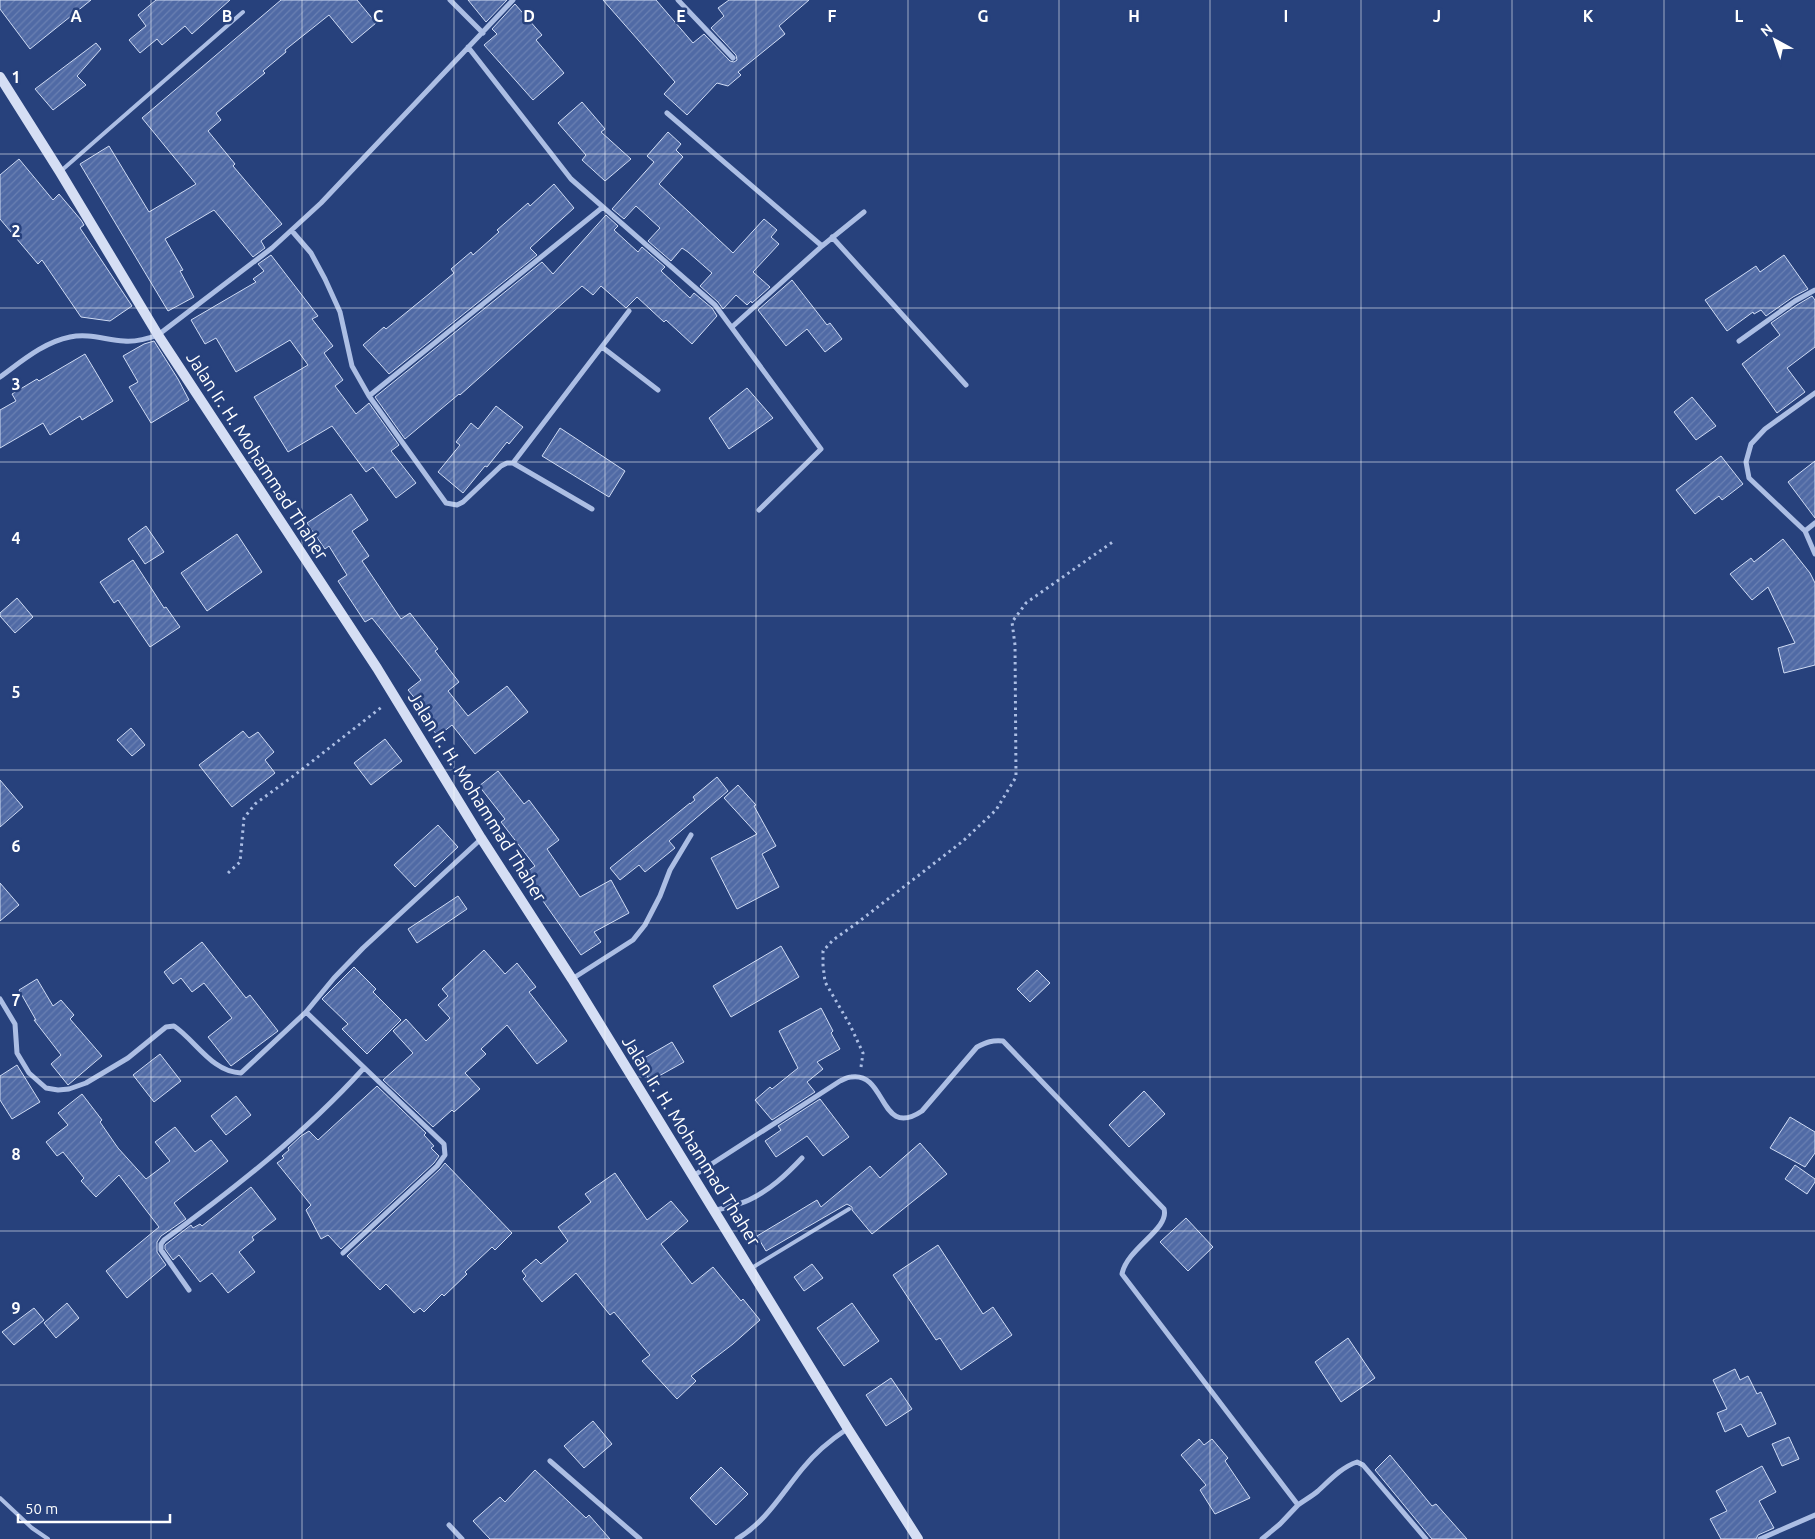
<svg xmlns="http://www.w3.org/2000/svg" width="1815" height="1539" font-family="Ubuntu,sans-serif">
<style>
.building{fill:url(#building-hatch);stroke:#cfdbf4}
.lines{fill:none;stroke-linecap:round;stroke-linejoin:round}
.path{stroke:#acbee4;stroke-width:3;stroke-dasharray:2.5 4;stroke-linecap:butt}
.lane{stroke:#acbee4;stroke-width:4}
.street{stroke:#acbee4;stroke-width:5}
.secondary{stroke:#d5def4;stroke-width:10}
.grid{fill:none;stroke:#fff;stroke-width:1;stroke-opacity:0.55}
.labels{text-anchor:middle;stroke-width:5;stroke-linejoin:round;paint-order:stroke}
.street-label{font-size:18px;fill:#fff;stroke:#27417c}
.grid-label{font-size:16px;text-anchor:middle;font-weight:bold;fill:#fff;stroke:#27417c;stroke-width:5;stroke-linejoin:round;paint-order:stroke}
</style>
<defs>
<pattern id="building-hatch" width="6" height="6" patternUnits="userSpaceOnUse" patternTransform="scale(1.25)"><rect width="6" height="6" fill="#506aa5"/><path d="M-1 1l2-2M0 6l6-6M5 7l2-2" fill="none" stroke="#6a80b2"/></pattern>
</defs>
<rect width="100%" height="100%" fill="#27417c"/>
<!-- building -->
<path class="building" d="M 0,0 L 91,0 L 30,49 L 0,9 Z
M 156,0 L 230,0 L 192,34 L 185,26 L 162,45 L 157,39 L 140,53 L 129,40 L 146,26 L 138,15 Z
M 281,0 L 357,0 L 376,23 L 352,43 L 329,15 L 285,50 L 286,52 L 263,71 L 265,73 L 216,113 L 221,120 L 208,131 L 235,164 L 233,166 L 282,224 L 261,241 L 265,248 L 253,257 L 214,210 L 165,239 L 183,270 L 180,271 L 194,297 L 168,311 L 80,164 L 109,146 L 149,212 L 196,184 L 142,118 Z
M 468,0 L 507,0 L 486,22 Z
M 603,0 L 656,0 L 693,43 L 704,34 L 730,61 L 734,62 L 737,60 L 736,55 L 711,28 L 724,16 L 718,8 L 729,0 L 809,0 L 779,26 L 785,34 L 738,72 L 741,75 L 728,86 L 717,83 L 687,115 L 664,94 L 675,82 Z
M 515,4 L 542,35 L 536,40 L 564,73 L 533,100 L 484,45 L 497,34 L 492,29 Z
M 96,43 L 101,49 L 77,76 L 86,85 L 53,110 L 35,89 Z
M 582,102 L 605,129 L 601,132 L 631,159 L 605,181 L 582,160 L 586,155 L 558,123 Z
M 668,132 L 681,144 L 676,150 L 683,157 L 659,184 L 733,253 L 764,219 L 777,230 L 771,237 L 779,244 L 753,272 L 770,287 L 752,303 L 751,301 L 747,305 L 736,295 L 723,309 L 718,302 L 700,286 L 712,273 L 688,252 L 682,248 L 671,261 L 648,241 L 660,228 L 636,206 L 624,219 L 612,209 L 654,162 L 647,156 Z
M 19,159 L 53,200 L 59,194 L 81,220 L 84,225 L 80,228 L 132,306 L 110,321 L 81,317 L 42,260 L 38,264 L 0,219 L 0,175 Z
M 554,184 L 574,208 L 530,248 L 537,255 L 389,374 L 363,345 L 384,327 L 386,329 L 429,294 L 454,273 L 451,269 L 471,252 L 473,255 L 499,232 L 497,230 L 528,203 L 530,206 Z
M 606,215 L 618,226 L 614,230 L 638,252 L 642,247 L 665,267 L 661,271 L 690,298 L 694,293 L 712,308 L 717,316 L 692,344 L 666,320 L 664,322 L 637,297 L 626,308 L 601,286 L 593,295 L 582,286 L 460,395 L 459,394 L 405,439 L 375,397 L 542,262 L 553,274 Z
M 271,255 L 318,316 L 312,319 L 333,346 L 324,353 L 343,380 L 335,386 L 356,414 L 369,403 L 399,445 L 391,451 L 416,483 L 396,498 L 373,467 L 366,472 L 332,426 L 288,452 L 254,397 L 308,365 L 290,340 L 236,372 L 216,338 L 205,344 L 191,320 L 256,282 L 253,279 L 264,271 L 258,264 Z
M 1784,255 L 1808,289 L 1793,297 L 1766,316 L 1761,310 L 1754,314 L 1753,312 L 1727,331 L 1705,300 L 1756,266 L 1760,272 Z
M 792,280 L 827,325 L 830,323 L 842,339 L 825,352 L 807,329 L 786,346 L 758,310 Z
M 1812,296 L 1815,300 L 1815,347 L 1787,368 L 1805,392 L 1777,413 L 1742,364 L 1780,335 L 1771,323 L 1797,305 Z
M 154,341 L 178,379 L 189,400 L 151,423 L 129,387 L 138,382 L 123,356 L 144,344 Z
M 85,354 L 113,401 L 82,420 L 80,416 L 50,435 L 43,423 L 0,448 L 0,410 L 16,401 L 12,394 L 37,379 L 39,381 Z
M 747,388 L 773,418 L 729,449 L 709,418 Z
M 1692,397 L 1716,426 L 1696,440 L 1674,412 Z
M 496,406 L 523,427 L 509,444 L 507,442 L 487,467 L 485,466 L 463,493 L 438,472 L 460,445 L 456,442 L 471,423 L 478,429 Z
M 560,428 L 625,471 L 609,497 L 542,456 Z
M 1721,456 L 1743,484 L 1722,500 L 1719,496 L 1695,514 L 1676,490 Z
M 1815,461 L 1815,518 L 1788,482 Z
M 351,494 L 368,520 L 352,531 L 369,556 L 362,561 L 401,619 L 410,613 L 438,649 L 435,651 L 459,682 L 448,691 L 468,716 L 507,686 L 528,712 L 475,754 L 452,725 L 438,736 L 422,717 L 427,713 L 408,690 L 421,680 L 372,618 L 365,622 L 338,581 L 347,575 L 329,546 L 325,549 L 307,523 Z
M 146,526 L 164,552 L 145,564 L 128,539 Z
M 237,534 L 262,572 L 207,611 L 181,573 Z
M 1783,539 L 1810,573 L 1815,583 L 1815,665 L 1784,673 L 1778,648 L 1795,643 L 1768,587 L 1752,600 L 1730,574 L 1751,558 L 1754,562 Z
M 133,560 L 164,608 L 166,607 L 180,627 L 150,647 L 118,600 L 114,603 L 100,582 Z
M 17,598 L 33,617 L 15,633 L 0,616 L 0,613 Z
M 131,728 L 145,745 L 132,756 L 117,740 Z
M 243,731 L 249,738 L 258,732 L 274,752 L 265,760 L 275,773 L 232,807 L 199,765 Z
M 385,739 L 402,761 L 371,785 L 354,763 Z
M 498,771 L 524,804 L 529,800 L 559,840 L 547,849 L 580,897 L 611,880 L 629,913 L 594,932 L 601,942 L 581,955 L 524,874 L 535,866 L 501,822 L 505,819 L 479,786 Z
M 717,777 L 728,791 L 669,841 L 675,848 L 645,872 L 639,865 L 620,880 L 610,868 L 690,803 L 690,804 L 695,800 L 693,797 Z
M 0,780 L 23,807 L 0,827 Z
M 738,785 L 756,805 L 754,806 L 776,846 L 762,854 L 779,887 L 737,909 L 711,858 L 757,834 L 724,798 Z
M 438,825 L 458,847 L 415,887 L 394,865 Z
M 0,883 L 19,905 L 0,921 Z
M 458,896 L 467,909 L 417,943 L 408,929 Z
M 202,942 L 246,998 L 250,995 L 278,1031 L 231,1066 L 208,1037 L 232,1018 L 204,983 L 192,992 L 181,978 L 173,984 L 164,972 Z
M 781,946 L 799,977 L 731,1017 L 713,986 Z
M 484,950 L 505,974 L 517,963 L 536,987 L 529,992 L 567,1041 L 537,1064 L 507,1025 L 481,1049 L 486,1054 L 465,1073 L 480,1089 L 454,1112 L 452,1110 L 433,1127 L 383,1080 L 413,1053 L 393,1031 L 406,1019 L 426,1041 L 450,1018 L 438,1005 L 448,996 L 442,989 Z
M 354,967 L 376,989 L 373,992 L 401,1020 L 367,1054 L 342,1029 L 348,1024 L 322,999 Z
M 1037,970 L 1050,983 L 1030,1002 L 1017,989 Z
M 37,979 L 53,1006 L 61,1000 L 74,1015 L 70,1019 L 102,1056 L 68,1085 L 51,1064 L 61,1055 L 34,1020 L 36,1020 L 19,990 Z
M 821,1008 L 833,1031 L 831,1033 L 840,1049 L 817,1062 L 823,1069 L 807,1082 L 815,1092 L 772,1120 L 755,1100 L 770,1087 L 772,1089 L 798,1068 L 779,1031 Z
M 672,1042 L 684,1062 L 650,1081 L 639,1061 Z
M 160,1054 L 181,1081 L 154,1102 L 133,1075 Z
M 17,1065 L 40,1102 L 12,1119 L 0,1100 L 0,1076 Z
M 377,1086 L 426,1133 L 424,1135 L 434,1146 L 431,1148 L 439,1156 L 434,1163 L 341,1249 L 328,1235 L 321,1239 L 306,1210 L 311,1205 L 277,1163 L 284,1158 L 282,1156 L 289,1150 L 288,1148 L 301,1136 L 309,1131 L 318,1140 Z
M 1144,1091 L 1165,1114 L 1129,1147 L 1109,1125 Z
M 82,1094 L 102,1120 L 100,1122 L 118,1148 L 146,1179 L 170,1161 L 155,1142 L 175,1127 L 195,1152 L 211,1140 L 228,1161 L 174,1203 L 186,1219 L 161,1236 L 157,1242 L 157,1252 L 166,1265 L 127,1298 L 106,1271 L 159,1227 L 119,1175 L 96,1197 L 81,1181 L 84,1178 L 63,1152 L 57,1156 L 46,1142 L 68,1125 L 58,1113 Z
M 236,1096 L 251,1115 L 226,1135 L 211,1116 Z
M 820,1099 L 849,1137 L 823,1156 L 807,1136 L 776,1157 L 765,1141 L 781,1130 L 778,1126 Z
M 1790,1117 L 1815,1132 L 1815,1153 L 1805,1167 L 1770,1148 Z
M 920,1143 L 947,1174 L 872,1234 L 852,1210 L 852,1207 L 847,1204 L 766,1251 L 757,1236 L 817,1200 L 821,1207 L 870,1166 L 880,1178 Z
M 445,1163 L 512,1233 L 495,1250 L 492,1247 L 465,1272 L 467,1274 L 444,1296 L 442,1294 L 424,1312 L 420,1308 L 414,1313 L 386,1284 L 380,1290 L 347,1256 L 440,1169 Z
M 1795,1165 L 1815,1179 L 1815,1182 L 1807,1194 L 1785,1179 Z
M 615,1173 L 647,1220 L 671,1201 L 688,1221 L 661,1244 L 692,1284 L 713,1267 L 741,1301 L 743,1299 L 760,1320 L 733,1344 L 691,1376 L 696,1381 L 677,1399 L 642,1361 L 650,1355 L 614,1312 L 610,1315 L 576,1273 L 542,1302 L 523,1279 L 526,1276 L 522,1271 L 536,1259 L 541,1264 L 568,1241 L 558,1227 L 591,1202 L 585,1194 Z
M 251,1187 L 276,1219 L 252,1237 L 254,1240 L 239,1252 L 255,1272 L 228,1293 L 212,1273 L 200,1282 L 179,1255 L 173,1260 L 165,1249 L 165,1245 L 191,1225 L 193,1228 L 200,1224 L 202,1226 Z
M 1186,1218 L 1213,1247 L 1188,1271 L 1160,1242 Z
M 938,1245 L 983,1314 L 993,1307 L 1012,1335 L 961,1370 L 940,1338 L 936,1340 L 893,1275 Z
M 812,1264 L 823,1278 L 804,1291 L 794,1277 Z
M 67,1303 L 79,1318 L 56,1338 L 44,1323 Z
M 852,1303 L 879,1341 L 844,1366 L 817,1328 Z
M 34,1308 L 44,1320 L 14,1345 L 2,1332 Z
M 1348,1338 L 1375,1378 L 1341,1402 L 1315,1362 Z
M 1735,1369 L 1740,1380 L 1748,1376 L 1757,1394 L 1761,1392 L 1776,1424 L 1748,1437 L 1741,1424 L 1725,1432 L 1717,1413 L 1727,1409 L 1713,1380 Z
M 891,1378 L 912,1409 L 886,1426 L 866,1395 Z
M 593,1421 L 612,1444 L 584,1468 L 564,1446 Z
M 1789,1437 L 1799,1459 L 1782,1466 L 1772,1444 Z
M 1199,1439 L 1204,1445 L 1212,1439 L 1228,1458 L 1225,1461 L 1250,1498 L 1215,1514 L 1200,1490 L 1206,1485 L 1181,1455 Z
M 1390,1455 L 1432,1506 L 1436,1504 L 1467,1539 L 1432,1539 L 1375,1470 Z
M 1762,1466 L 1776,1492 L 1759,1501 L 1774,1528 L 1758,1535 L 1756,1539 L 1721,1539 L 1710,1519 L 1727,1511 L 1716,1491 Z
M 721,1467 L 748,1494 L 716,1525 L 690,1498 Z
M 535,1470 L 586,1518 L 589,1515 L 610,1539 L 490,1539 L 473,1521 L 500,1497 L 505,1502 Z"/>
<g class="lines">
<!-- path -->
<path class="path" d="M 228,873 L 240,862 L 244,818 L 255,804 L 292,777 L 383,706
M 861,1067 L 863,1053 L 850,1025 L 825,982 L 823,965 L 823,951 L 833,940 L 857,923 L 963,841 L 996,810 L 1016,777 L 1015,645 L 1012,622 L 1026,603 L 1114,541"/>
<!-- lane -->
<path class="lane" d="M 62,170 L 243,12
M 750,1269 L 849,1209
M 0,1498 L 32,1528 L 48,1539"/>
<!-- street -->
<path class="street" d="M 450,0 L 483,33
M 678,0 L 733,58
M 468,47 L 571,179 L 715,305 L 821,449 L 759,510
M 667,113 L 822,246 L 732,327
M 292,231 L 311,253 L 325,279 L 340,312 L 352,366 L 369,396
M 832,237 L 966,385
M 822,246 L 864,212
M 1739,341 L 1795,301 L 1815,290
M 602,347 L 658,390
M 0,377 C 22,361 44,342 70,337 C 89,333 106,340 124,341 C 136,342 147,339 158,335 L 272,248 L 321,203 L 513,0
M 1815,393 L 1765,429 L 1751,444 L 1746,462 L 1749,478 L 1805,531 L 1815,554
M 513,463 L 629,311
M 592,509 L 513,463 L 507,463 L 501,466 L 463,502 L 457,505 L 446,503 L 369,396 L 603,207
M 1805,531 L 1815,523
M 572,979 L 633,940 L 645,925 L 660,896 L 670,870 L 691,835
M 0,999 L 15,1024 L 17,1053 L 29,1073 L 46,1088 L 58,1090 L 69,1089 L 86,1083 L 128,1058 L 166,1027 L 174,1026 C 196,1041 212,1072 241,1073 L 306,1012 L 334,978 L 363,948 L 481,839
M 306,1012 L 444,1144 L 445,1155 L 437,1166 L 343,1253
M 693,1176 L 840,1081 C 843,1080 847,1077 851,1077 C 887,1071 879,1140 922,1111 L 977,1047 C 987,1042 992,1040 1003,1041 L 1164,1209 C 1170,1229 1127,1248 1122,1274 L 1298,1505 L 1280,1524 L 1262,1539
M 714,1211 C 726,1207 738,1205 749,1200 C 770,1190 786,1175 802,1158
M 189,1290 L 161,1250 L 161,1244 L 164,1240 C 234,1189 305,1133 363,1069
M 550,1461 L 640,1539
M 1298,1505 C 1305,1500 1312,1496 1318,1491 C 1330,1480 1342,1467 1357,1462 L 1363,1465 L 1426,1539
M 449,1525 L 462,1539
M 737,1539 C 766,1522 782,1493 803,1468 C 815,1453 832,1439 847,1429
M 1760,1539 L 1815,1515"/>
<!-- secondary -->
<path class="secondary" d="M 0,77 L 60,172 L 158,335 L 377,668 L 481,838 L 572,979 L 848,1429 L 918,1539"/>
</g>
<!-- grid -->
<path class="grid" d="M 151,0 L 151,1539M 302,0 L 302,1539M 454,0 L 454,1539M 605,0 L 605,1539M 756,0 L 756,1539M 908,0 L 908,1539M 1059,0 L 1059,1539M 1210,0 L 1210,1539M 1361,0 L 1361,1539M 1512,0 L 1512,1539M 1664,0 L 1664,1539M 0,154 L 1815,154M 0,308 L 1815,308M 0,462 L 1815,462M 0,616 L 1815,616M 0,770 L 1815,770M 0,923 L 1815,923M 0,1077 L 1815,1077M 0,1231 L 1815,1231M 0,1385 L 1815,1385"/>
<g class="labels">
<!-- street labels -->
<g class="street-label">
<text transform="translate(257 456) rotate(57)" y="6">Jalan Ir. H. Mohammad Thaher</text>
<text transform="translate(477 797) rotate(58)" y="6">Jalan Ir. H. Mohammad Thaher</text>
<text transform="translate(691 1141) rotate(58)" y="6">Jalan Ir. H. Mohammad Thaher</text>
</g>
</g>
<g class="grid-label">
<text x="76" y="22">A</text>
<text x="227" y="22">B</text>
<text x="378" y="22">C</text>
<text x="529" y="22">D</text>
<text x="681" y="22">E</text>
<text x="832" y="22">F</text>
<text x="983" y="22">G</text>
<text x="1134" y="22">H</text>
<text x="1286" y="22">I</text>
<text x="1437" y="22">J</text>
<text x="1588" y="22">K</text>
<text x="1739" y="22">L</text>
<text x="16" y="83">1</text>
<text x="16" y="237">2</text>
<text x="16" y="390">3</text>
<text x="16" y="544">4</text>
<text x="16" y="698">5</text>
<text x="16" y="852">6</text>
<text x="16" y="1006">7</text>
<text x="16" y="1160">8</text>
<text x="16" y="1314">9</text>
</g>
<!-- north arrow -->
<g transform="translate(1775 40) rotate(320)" stroke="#27417c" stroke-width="4" paint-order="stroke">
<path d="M0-4L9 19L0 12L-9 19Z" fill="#ffffff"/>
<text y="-8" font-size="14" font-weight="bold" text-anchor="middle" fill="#ffffff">N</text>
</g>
<!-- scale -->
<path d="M18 1514v8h152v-8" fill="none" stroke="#ffffff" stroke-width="2.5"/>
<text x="25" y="1514" font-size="15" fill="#ffffff" stroke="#27417c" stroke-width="4" paint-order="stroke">50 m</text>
</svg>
